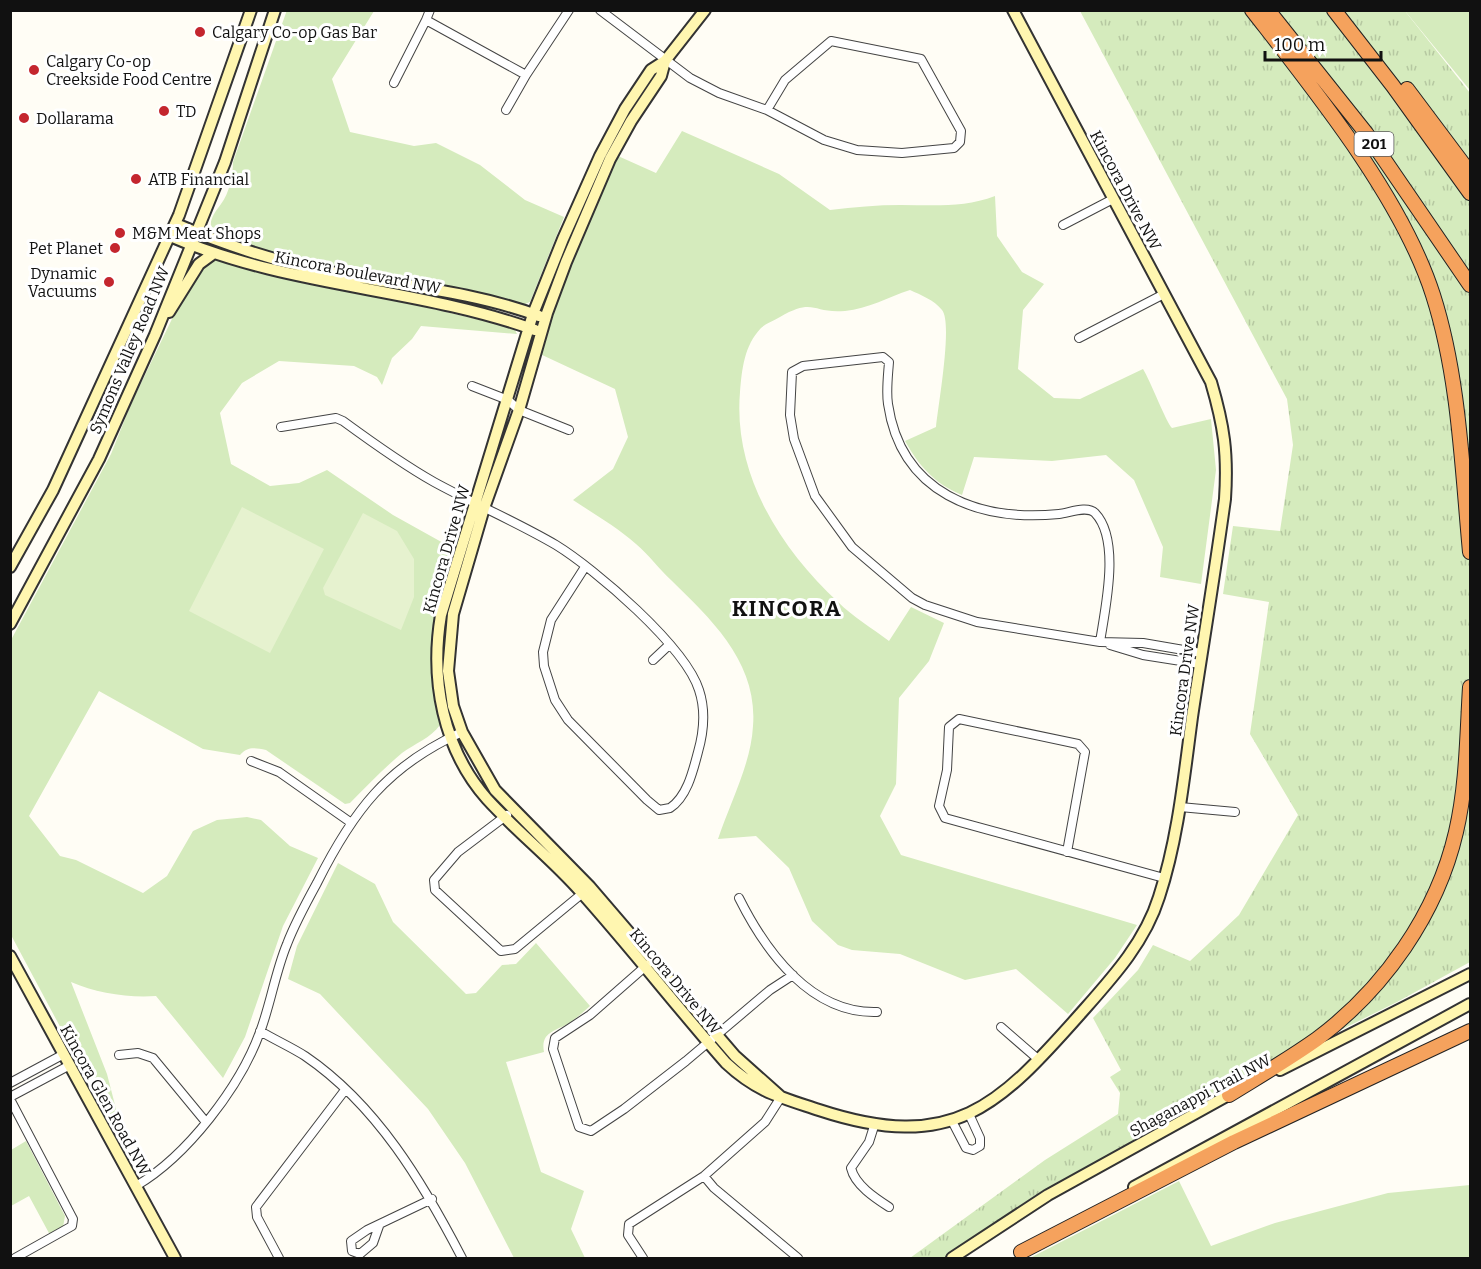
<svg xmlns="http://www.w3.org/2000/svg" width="1481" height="1269" font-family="Bitter,serif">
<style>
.grass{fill:url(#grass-tufts)}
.park{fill:#d5ebbd}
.pitch{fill:#e6f2cf}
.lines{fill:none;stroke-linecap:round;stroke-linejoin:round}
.street-casing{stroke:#444;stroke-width:10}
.secondary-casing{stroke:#333;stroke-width:14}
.highway-casing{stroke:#222;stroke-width:16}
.street{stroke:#fff;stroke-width:8}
.secondary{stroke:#fff6b0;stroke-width:10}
.highway{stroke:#f5a25d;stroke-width:14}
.poi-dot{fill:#c4262e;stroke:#fff;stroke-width:2}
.labels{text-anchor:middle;stroke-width:6;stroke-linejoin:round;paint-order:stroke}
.shield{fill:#fff;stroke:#585858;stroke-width:1.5}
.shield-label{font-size:15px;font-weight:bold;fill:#111}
.poi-label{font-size:16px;fill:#111;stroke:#fff;text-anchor:start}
.street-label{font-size:16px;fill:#111;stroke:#fff}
.district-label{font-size:22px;font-weight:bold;letter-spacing:1.5px;fill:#111;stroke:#fff}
</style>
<defs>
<pattern id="grass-tufts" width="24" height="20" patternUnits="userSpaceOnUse" patternTransform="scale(1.5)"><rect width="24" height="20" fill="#d5ebbd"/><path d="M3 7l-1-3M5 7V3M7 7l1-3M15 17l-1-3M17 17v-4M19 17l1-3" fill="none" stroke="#b6c8a1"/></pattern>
</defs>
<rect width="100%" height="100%" fill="#fffdf5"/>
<!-- grass -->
<path class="grass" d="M 1080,11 L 1405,11 L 1470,93 L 1470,962 L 1397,1002 L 1230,1085 L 1024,1203 L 946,1258 L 910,1258 L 1045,1160 L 1118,1114 L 1120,1093 L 1110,1077 L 1121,1070 L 1093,1018 L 1138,970 L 1153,945 L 1190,961 L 1239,915 L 1298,815 L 1250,734 L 1269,602 L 1223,594 L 1233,526 L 1280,531 L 1293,445 L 1287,399 Z"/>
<!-- park -->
<path class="park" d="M 287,10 L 374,11 L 332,79 L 350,132 L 414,146 L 436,143 L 480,165 L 525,200 L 564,217 L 530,302 L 520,306 L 296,261 L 218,238 C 205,225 212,216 221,204 C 229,194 233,175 233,162 Z
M 1405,11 L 1470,11 L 1470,93 L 1469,89 Z
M 682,131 L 779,174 L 830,210 C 854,207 877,205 901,205 C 933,205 964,208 995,196 L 997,236 L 1022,272 L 1044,284 L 1023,310 L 1018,369 L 1054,398 L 1080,399 L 1143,369 C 1150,380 1167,424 1172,428 L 1211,419 L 1216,470 L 1201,584 L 1160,577 L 1163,547 L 1134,480 L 1106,455 L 1052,461 L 974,457 L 962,495 C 935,484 919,466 905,441 L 936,427 C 938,406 953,323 942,310 C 934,300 921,295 910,290 C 888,297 868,309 845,311 C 812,314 815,297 780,317 C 775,320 765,324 761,328 C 744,346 742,369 740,392 C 733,474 780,548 838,602 C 853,617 872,628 889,641 L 911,607 L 944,623 L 929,661 L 899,698 L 896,784 L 880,816 L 901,855 L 1137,925 L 1115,958 L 1068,1014 L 1016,969 L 965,980 L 900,954 L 852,950 L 838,945 L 812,921 L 789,868 L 756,836 L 718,839 C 730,803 751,764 753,726 C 758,663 712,620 671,580 C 659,569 649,555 636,544 C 617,527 594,514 573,500 L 613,469 L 628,437 L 615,389 L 540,354 L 574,250 L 618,156 L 656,173 Z
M 215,259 L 332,289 L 391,299 L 514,328 L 517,334 L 421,326 L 412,339 L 392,358 L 382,385 L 377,377 L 354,366 L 279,361 L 242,383 L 220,413 L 231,464 L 270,486 L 299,483 L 327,470 L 393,515 L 454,549 C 433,617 422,654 440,725 C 431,738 414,744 402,753 C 383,769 367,786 350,803 L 345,804 L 266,750 C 255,748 248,746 240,755 L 203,749 L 99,691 L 29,816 L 60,856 L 76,860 L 143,893 L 167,876 L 193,831 L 217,820 L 247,817 L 261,820 L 290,846 L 318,858 L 283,926 L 245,1037 L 223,1078 L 156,996 C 128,998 96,993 71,982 L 107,1074 L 122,1132 L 118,1135 L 11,935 L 11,640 L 111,454 L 131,404 L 184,294 L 200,270 Z
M 338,863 L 375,884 L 393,922 L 466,994 L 476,993 L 502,965 L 516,964 L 536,943 L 590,1006 C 584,1011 578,1017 571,1022 C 557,1031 540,1031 544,1052 L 506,1062 L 541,1172 L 584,1191 L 571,1229 L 585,1258 L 514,1258 L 465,1163 L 428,1109 L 320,994 L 288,979 L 297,946 Z
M 26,1141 L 65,1216 L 63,1227 L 50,1235 L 29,1196 L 11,1206 L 11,1150 Z
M 1179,1181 L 1211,1246 L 1275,1223 L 1388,1193 L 1470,1185 L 1470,1258 L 1030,1258 Z"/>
<!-- pitch -->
<path class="pitch" d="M 242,507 L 324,549 L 270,653 L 189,611 Z
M 363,513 L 397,531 L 414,559 L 414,597 L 401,630 L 325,595 L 323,588 Z"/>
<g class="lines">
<!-- street casing -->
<g class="street-casing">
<path id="street" d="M 430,10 L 426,20 L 526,75
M 600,10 L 690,78 L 719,93 L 767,110 L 824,140 L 857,150 L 902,153 L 954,148 L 960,142 L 961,131 L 921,59 L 831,41 L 785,80 L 767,110
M 394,83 L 426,20
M 506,110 L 526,75 L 569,10
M 1063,225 L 1113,199
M 1079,338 L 1164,294
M 472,386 L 508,400 L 519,410 L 569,430
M 281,427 L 336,418 L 343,421 C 373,443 402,464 434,482 C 474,504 517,522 556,545 C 595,569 685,646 699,690 C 706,711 704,731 698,752 C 693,771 687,797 670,808 L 659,810 L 647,800 L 568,720 L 555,700 L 544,666 L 543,652 L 551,620 L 585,567
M 1100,642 C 1105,609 1121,540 1095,513 C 1087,505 1069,513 1059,514 C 978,522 901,493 888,404 C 886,391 888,376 889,362 L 883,357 L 803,366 L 792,372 L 790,415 L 794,439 L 815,496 L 852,547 L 912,598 L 925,605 L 977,622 L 1100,642 L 1143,643 L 1201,653
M 1110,645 L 1143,655 L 1200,664
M 653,660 L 669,645
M 251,761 L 279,772 L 350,822
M 1180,807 L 1235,812
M 507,815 L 458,852 L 434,880 L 435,890 L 501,951 L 515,949 L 584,892
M 1067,852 L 1085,752 L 1078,744 L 959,719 L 949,727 L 947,770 L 939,806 L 945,818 L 1164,878
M 739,898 C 766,952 811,1014 877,1012
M 647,965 L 590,1015 L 555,1038 L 553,1049 L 579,1127 L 591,1131 L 624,1109 L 686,1061 L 770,990 L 793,975
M 1001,1027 L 1039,1060
M 260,1031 C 275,1040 291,1047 305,1056 C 377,1105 423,1183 462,1258
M 119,1055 L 138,1053 L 153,1058 L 205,1121
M 10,1083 L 64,1054
M 10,1097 L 70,1065
M 10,1099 L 73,1219 L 72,1226 L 15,1258
M 952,1121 L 966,1148 L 973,1150 L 980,1146 L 980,1138 L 969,1114
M 875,1123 L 869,1142 L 851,1168 C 855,1185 875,1198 889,1207
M 704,1176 L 714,1188 L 798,1258
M 136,1186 C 187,1156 240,1087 260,1032 C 271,1003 275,973 287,944 C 295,923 306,903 317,883 C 353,811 387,766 462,732
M 379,1226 L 373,1243 L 360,1254 L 352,1251 L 351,1241 L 367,1230 L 432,1199
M 279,1258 L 257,1217 L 256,1207 L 345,1090
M 643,1258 L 628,1235 L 629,1224 L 704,1176 L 765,1122 L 781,1097"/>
</g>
<!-- secondary casing -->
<g class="secondary-casing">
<path id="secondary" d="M 705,10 L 665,61 L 661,76 L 631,121 L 610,159 L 566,262 L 547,313 L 519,410 L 484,508 L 453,614 L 448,671 L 453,706 L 462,732 L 495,790 L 590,887 L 735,1056 L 781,1097
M 665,61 L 651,70 L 625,109 L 600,156 L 563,239 L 533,314 L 441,615 C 430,680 443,749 487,799 C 517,832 552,859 581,892 C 631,948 677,1007 726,1063 C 757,1092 780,1097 819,1110 C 953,1154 998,1107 1082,1012 C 1113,977 1145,942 1159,897 C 1178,839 1184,777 1192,717 C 1203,644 1215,572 1225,499 C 1228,453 1224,426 1211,382 L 1013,10
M 176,224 C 221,243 271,260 320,270 C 393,285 469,290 539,316
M 170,236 C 289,288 416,287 535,330
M 169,312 L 199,264 L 214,253
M 10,567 L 53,490 L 179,215 L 251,10
M 10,624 L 99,459 L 155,335 L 225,162 L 275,10
M 10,956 L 175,1258
M 1280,1070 L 1470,974
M 1134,1187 L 1470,1004
M 952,1258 L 1048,1195 L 1234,1092"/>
</g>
<!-- highway casing -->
<g class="highway-casing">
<path id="highway" d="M 1252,10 C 1315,91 1402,198 1433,295 C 1459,376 1462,467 1470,552
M 1268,10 L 1366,133 L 1470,285
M 1334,10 L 1393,86 L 1470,193
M 1407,89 L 1470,173
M 1229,1095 C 1258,1077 1289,1059 1317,1039 C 1384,989 1437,914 1456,832 C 1467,785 1467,735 1470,687
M 1021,1252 L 1234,1142 L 1470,1031"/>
</g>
<!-- street -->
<use href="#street" class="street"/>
<!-- secondary -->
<use href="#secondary" class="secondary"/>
<!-- highway -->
<use href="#highway" class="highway"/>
</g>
<!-- markers -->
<g class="poi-dot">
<circle cx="200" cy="32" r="6"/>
<circle cx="34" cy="70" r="6"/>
<circle cx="164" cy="111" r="6"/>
<circle cx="24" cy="118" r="6"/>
<circle cx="136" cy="179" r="6"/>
<circle cx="120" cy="233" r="6"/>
<circle cx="115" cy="248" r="6"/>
<circle cx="109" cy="282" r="6"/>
</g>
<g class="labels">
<!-- shield labels -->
<rect class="shield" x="1354.5" y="132" width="39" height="24" rx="4.5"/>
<g class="shield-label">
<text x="1374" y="149">201</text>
</g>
<!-- poi labels -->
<g class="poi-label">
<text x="212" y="38">Calgary Co-op Gas Bar</text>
<text x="46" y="67">Calgary Co-op<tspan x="46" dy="18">Creekside Food Centre</tspan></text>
<text x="176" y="117">TD</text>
<text x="36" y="124">Dollarama</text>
<text x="148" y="185">ATB Financial</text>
<text x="132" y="239">M&amp;M Meat Shops</text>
<text x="103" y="254" text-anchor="end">Pet Planet</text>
<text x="97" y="279" text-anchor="end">Dynamic<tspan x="97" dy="18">Vacuums</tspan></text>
</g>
<!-- street labels -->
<g class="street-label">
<text transform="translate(1126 190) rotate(62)" y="6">Kincora Drive NW</text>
<text transform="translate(358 272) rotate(11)" y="6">Kincora Boulevard NW</text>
<text transform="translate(129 350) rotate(-67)" y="6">Symons Valley Road NW</text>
<text transform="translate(446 549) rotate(-74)" y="6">Kincora Drive NW</text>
<text transform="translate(1184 670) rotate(-82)" y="6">Kincora Drive NW</text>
<text transform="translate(676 981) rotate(50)" y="6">Kincora Drive NW</text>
<text transform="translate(1200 1095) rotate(-28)" y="6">Shaganappi Trail NW</text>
<text transform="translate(106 1100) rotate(61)" y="6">Kincora Glen Road NW</text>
</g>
<!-- district labels -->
<g class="district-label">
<text x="787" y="616">KINCORA</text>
</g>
</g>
<!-- border -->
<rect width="1481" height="1269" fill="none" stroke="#111111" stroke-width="24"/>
<!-- scale -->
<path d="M1265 51v9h116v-9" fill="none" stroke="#111111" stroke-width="3"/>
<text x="1274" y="51" font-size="18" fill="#111111" stroke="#ffffff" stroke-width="4.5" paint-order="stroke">100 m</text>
</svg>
